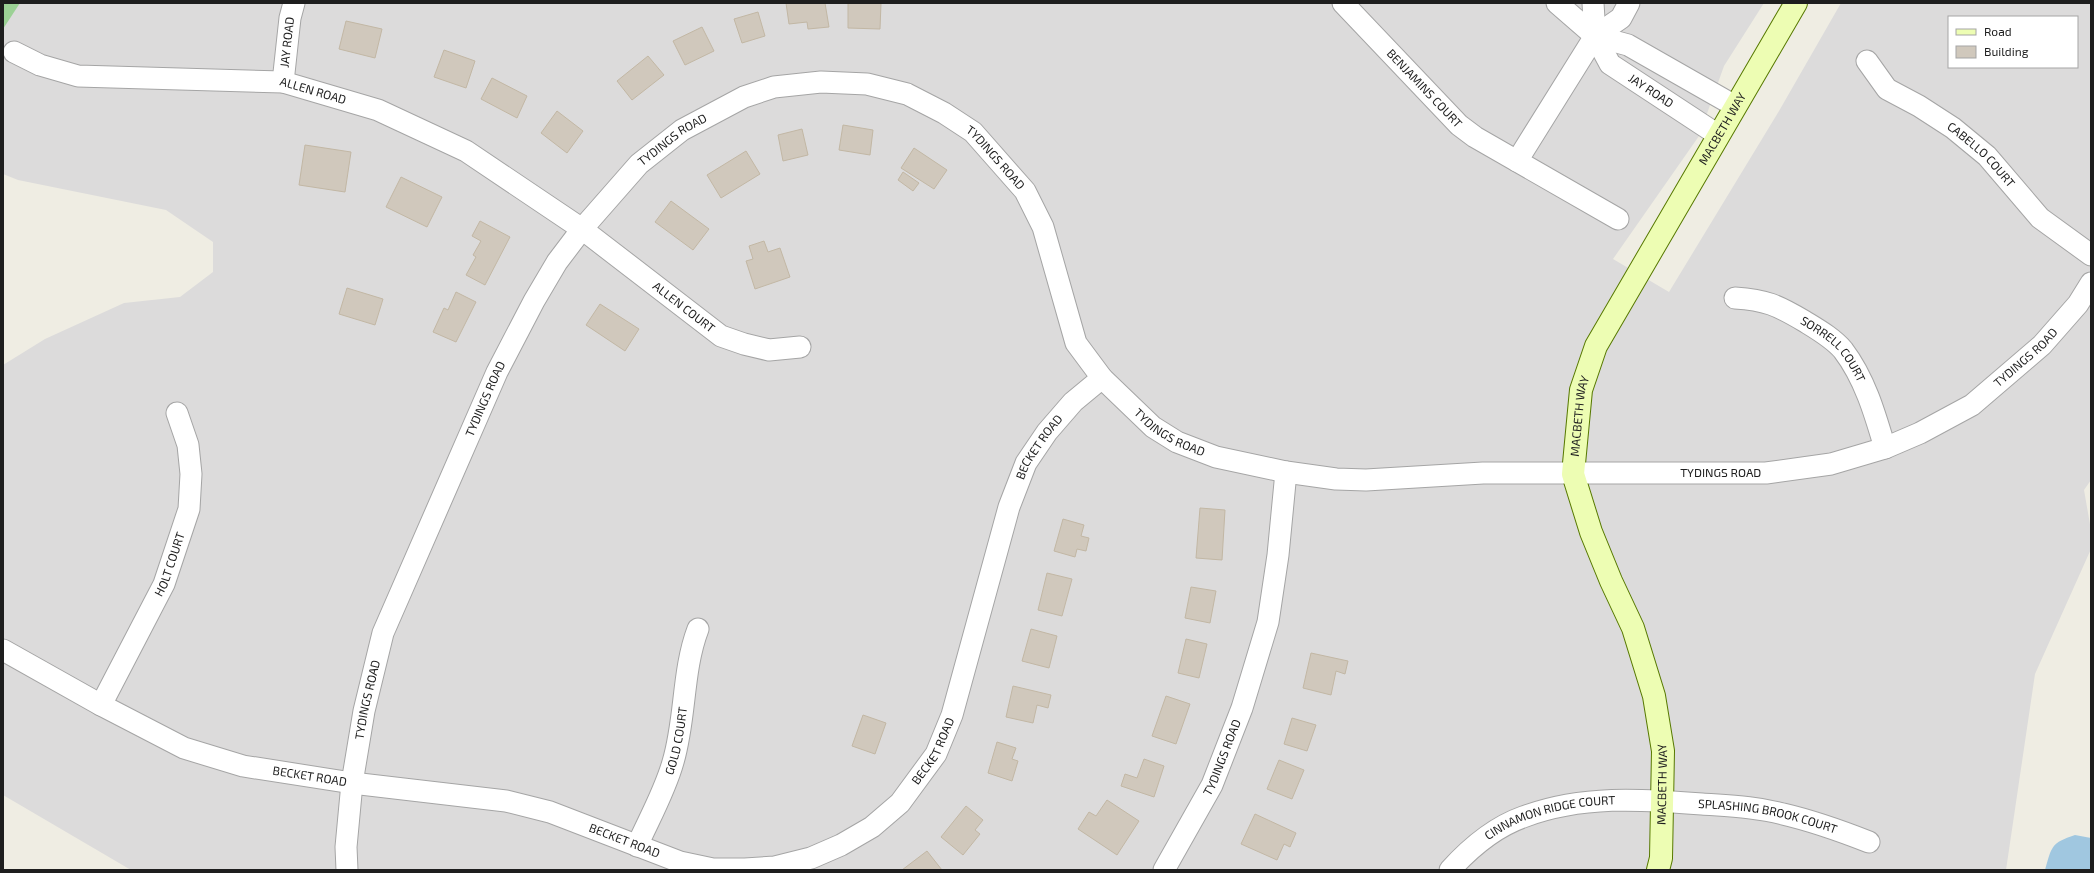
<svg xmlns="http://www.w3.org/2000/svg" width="2094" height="873" font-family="'Exo 2',sans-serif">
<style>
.residential{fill:#dcdbdb;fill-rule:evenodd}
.forest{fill:#9cd195}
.water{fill:#a0c7e0}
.building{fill:#d0c8bc;stroke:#c2b7a4}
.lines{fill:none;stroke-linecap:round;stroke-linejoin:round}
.street-casing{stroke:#a5a5a5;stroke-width:23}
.secondary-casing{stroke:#577900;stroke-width:24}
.street{stroke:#fff;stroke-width:21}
.secondary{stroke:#edfdb3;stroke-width:22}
.labels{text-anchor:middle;stroke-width:3;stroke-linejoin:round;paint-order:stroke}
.street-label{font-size:12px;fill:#1e1e1e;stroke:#fff}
</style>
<rect width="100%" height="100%" fill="#efede3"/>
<!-- residential -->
<path class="residential" d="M 12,3 L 1764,3 L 1724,66 L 1699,136 L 1613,259 L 1669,292 L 1779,111 L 1841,3 L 2091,3 L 2091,480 L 2084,490 L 2091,530 L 2091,549 L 2035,674 L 2006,870 L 131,870 L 3,795 L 3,365 L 45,339 L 124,303 L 180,297 L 213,272 L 213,242 L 166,210 L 18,180 L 3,174 L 3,16 ZM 1949,17 L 2077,17 L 2077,67 L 1949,67 Z"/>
<!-- forest -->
<path class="forest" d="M 3,3 L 20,3 L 3,29 Z"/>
<!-- water -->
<path class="water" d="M 2075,835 L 2091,838 L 2091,870 L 2045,870 C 2052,846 2051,843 2075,835 Z"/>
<!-- building -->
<path class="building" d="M 786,3 L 825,3 L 829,27 L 808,29 L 807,22 L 789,24 Z
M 848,3 L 881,3 L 880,29 L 848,28 Z
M 758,12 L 765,36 L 742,43 L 734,19 Z
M 346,21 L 382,29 L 375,58 L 339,49 Z
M 702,27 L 714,51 L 685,65 L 673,41 Z
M 444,50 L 475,61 L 466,88 L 434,77 Z
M 648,56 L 664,75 L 632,100 L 617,81 Z
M 492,78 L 527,96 L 517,118 L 481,99 Z
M 557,111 L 583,131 L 567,153 L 541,133 Z
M 843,125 L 873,130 L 870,155 L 839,150 Z
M 802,129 L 808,155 L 783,161 L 778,135 Z
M 305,145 L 351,152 L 345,192 L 299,185 Z
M 914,148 L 947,170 L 934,189 L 901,168 Z
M 746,151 L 760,174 L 721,198 L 707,175 Z
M 903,172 L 919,183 L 913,191 L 898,180 Z
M 401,177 L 442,197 L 427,227 L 386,207 Z
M 671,201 L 709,229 L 693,250 L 655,222 Z
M 480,221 L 510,237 L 485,285 L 466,275 L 476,257 L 473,255 L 481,241 L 472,236 Z
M 764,241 L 768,252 L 780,248 L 790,277 L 755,289 L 746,261 L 753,259 L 749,246 Z
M 347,288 L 383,299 L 375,325 L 339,314 Z
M 456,292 L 476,302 L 456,342 L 433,332 L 444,308 L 448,310 Z
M 600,304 L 639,329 L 625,351 L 586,325 Z
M 1200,508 L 1225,510 L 1222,560 L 1196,558 Z
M 1063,519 L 1084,525 L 1081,536 L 1089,538 L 1086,551 L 1077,549 L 1075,557 L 1054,551 Z
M 1047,573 L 1072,579 L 1062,616 L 1038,610 Z
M 1191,587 L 1216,591 L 1210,623 L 1185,618 Z
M 1031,629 L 1057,636 L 1049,668 L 1022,661 Z
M 1186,639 L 1207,644 L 1199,678 L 1178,673 Z
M 1311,653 L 1348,661 L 1345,674 L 1336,671 L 1331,695 L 1303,688 Z
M 1013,686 L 1051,695 L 1048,708 L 1037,705 L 1033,723 L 1006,717 Z
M 1166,696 L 1190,704 L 1176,744 L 1152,736 Z
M 863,715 L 886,723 L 875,754 L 852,746 Z
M 1292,718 L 1316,725 L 1307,751 L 1284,744 Z
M 997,742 L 1016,748 L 1012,759 L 1018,761 L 1012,781 L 988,773 Z
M 1144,759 L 1164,766 L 1154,797 L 1121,786 L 1125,774 L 1137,778 Z
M 1279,760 L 1304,770 L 1292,799 L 1267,789 Z
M 1107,800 L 1139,821 L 1117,855 L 1078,829 L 1089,812 L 1096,816 Z
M 966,806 L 983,820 L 975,830 L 980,834 L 963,855 L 941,837 Z
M 1255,814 L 1296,833 L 1290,847 L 1284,844 L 1277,860 L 1241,844 Z
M 927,851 L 942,870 L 902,870 Z"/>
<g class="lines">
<!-- street casing -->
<g class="street-casing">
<g id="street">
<path id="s1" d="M 1343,3 L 1459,125 L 1475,137 L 1618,219"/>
<path id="s2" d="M 1557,3 L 1595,36 L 1610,64 L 1718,135"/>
<path d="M 1593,3 L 1595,36"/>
<path d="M 1595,36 L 1628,45 L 1735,106"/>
<path id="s3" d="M 14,52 L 40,65 L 78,76 L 283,82 L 378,110 L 466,151 L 582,229 L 721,336 L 744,344 L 769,350 L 800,347"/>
<path id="s4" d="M 1867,61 L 1887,89 L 1919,106 L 1953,128 L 1987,156 L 2040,218 L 2091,255"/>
<path id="s5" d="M 283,82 L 290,18 L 294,3"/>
<path d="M 1517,161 L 1595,36 L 1621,18 L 1629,3"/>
<path id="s6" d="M 1735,298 C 1766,300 1777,305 1804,321 C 1817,329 1833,338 1843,350 C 1865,379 1875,414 1885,448"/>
<path id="s7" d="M 3,650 L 101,705 L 184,748 L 243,766 L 352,783 L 506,801 L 550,812 L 680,862 L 713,869 L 745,869 L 775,867 L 811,858 L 841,845 L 872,827 L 900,803 L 936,754 L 952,715 L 1009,507 L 1026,463 L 1047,432 L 1073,402 L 1102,378"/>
<path id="s8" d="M 101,705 L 164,584 L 189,509 L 191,474 L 188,445 L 177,413"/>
<path id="s9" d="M 637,846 C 649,819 665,791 673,762 C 686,719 682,671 698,629"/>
<path id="s10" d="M 347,870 L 346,847 L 352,783 L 364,711 L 383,633 L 497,372 L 534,301 L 557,262 L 582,229 L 639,164 L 682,130 L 744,97 L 774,87 L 821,82 L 867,84 L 907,94 L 944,113 L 973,132 L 1025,191 L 1043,227 L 1076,343 L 1102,378 L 1153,427 L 1177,442 L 1216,457 L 1286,472 L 1336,479 L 1366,480 L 1483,473 L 1766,473 L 1831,464 L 1885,448 L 1920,433 L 1972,405 L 2042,345 L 2078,304 L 2091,283"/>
<path id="s11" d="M 1164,870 L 1212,785 L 1242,708 L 1268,622 L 1278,555 L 1286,472"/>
<path id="s12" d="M 1450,870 C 1470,848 1495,827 1523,817 C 1581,795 1642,799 1702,804 C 1729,806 1757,807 1783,814 C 1813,821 1841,831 1869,842"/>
</g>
</g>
<!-- secondary casing -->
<g class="secondary-casing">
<g id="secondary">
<path id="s13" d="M 1658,870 L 1661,858 L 1663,751 L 1654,696 L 1633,628 L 1611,581 L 1591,532 L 1573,474 L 1581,390 L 1596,346 L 1796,3"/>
</g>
</g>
<!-- street -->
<use href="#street" class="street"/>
<!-- secondary -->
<use href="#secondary" class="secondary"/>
</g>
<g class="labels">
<!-- street labels -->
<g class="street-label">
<text dy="4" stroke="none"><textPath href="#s5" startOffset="40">JAY ROAD</textPath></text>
<text dy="4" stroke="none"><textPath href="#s1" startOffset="118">BENJAMINS COURT</textPath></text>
<text dy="4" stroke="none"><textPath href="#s2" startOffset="131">JAY ROAD</textPath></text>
<text dy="4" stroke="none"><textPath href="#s3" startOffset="305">ALLEN ROAD</textPath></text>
<text dy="4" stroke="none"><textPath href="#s13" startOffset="794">MACBETH WAY</textPath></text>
<text dy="4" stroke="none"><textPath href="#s10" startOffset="820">TYDINGS ROAD</textPath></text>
<text dy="4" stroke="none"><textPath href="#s4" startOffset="150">CABELLO COURT</textPath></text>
<text dy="4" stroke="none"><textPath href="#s10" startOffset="1180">TYDINGS ROAD</textPath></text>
<text dy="4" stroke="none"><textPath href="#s3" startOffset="738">ALLEN COURT</textPath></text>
<text dy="4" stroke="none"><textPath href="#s6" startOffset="115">SORRELL COURT</textPath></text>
<text dy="4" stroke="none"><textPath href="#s10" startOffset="2413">TYDINGS ROAD</textPath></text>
<text dy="4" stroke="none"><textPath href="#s10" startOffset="496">TYDINGS ROAD</textPath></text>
<text dy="4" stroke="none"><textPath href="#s13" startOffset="470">MACBETH WAY</textPath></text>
<text dy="4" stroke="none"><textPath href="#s10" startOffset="1517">TYDINGS ROAD</textPath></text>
<text dy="4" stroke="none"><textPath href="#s7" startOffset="1342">BECKET ROAD</textPath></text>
<text dy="4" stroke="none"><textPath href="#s10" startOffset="2077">TYDINGS ROAD</textPath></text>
<text dy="4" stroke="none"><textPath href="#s8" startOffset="157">HOLT COURT</textPath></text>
<text dy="4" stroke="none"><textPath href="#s10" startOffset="172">TYDINGS ROAD</textPath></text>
<text dy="4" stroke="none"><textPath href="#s9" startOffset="113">GOLD COURT</textPath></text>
<text dy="4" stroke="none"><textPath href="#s7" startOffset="1018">BECKET ROAD</textPath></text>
<text dy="4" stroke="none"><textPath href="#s11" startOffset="127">TYDINGS ROAD</textPath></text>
<text dy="4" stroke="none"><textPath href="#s7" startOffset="335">BECKET ROAD</textPath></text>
<text dy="4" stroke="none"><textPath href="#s13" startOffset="86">MACBETH WAY</textPath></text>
<text dy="4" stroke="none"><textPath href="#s12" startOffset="339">SPLASHING BROOK COURT</textPath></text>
<text dy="4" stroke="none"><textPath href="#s12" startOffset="117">CINNAMON RIDGE COURT</textPath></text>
<text dy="4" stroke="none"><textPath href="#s7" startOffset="658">BECKET ROAD</textPath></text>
</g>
</g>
<!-- border -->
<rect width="2094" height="873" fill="none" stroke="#1e1e1e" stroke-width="8"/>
<!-- legend -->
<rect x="1948" y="16" width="130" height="52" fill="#ffffff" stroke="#a5a5a5"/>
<rect x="1956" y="29" width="20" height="6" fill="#edfdb3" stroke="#a5a5a5"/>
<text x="1984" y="36" font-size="12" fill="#1e1e1e">Road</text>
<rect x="1956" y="46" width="20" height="12" fill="#d0c8bc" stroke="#a5a5a5"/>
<text x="1984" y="56" font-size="12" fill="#1e1e1e">Building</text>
</svg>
